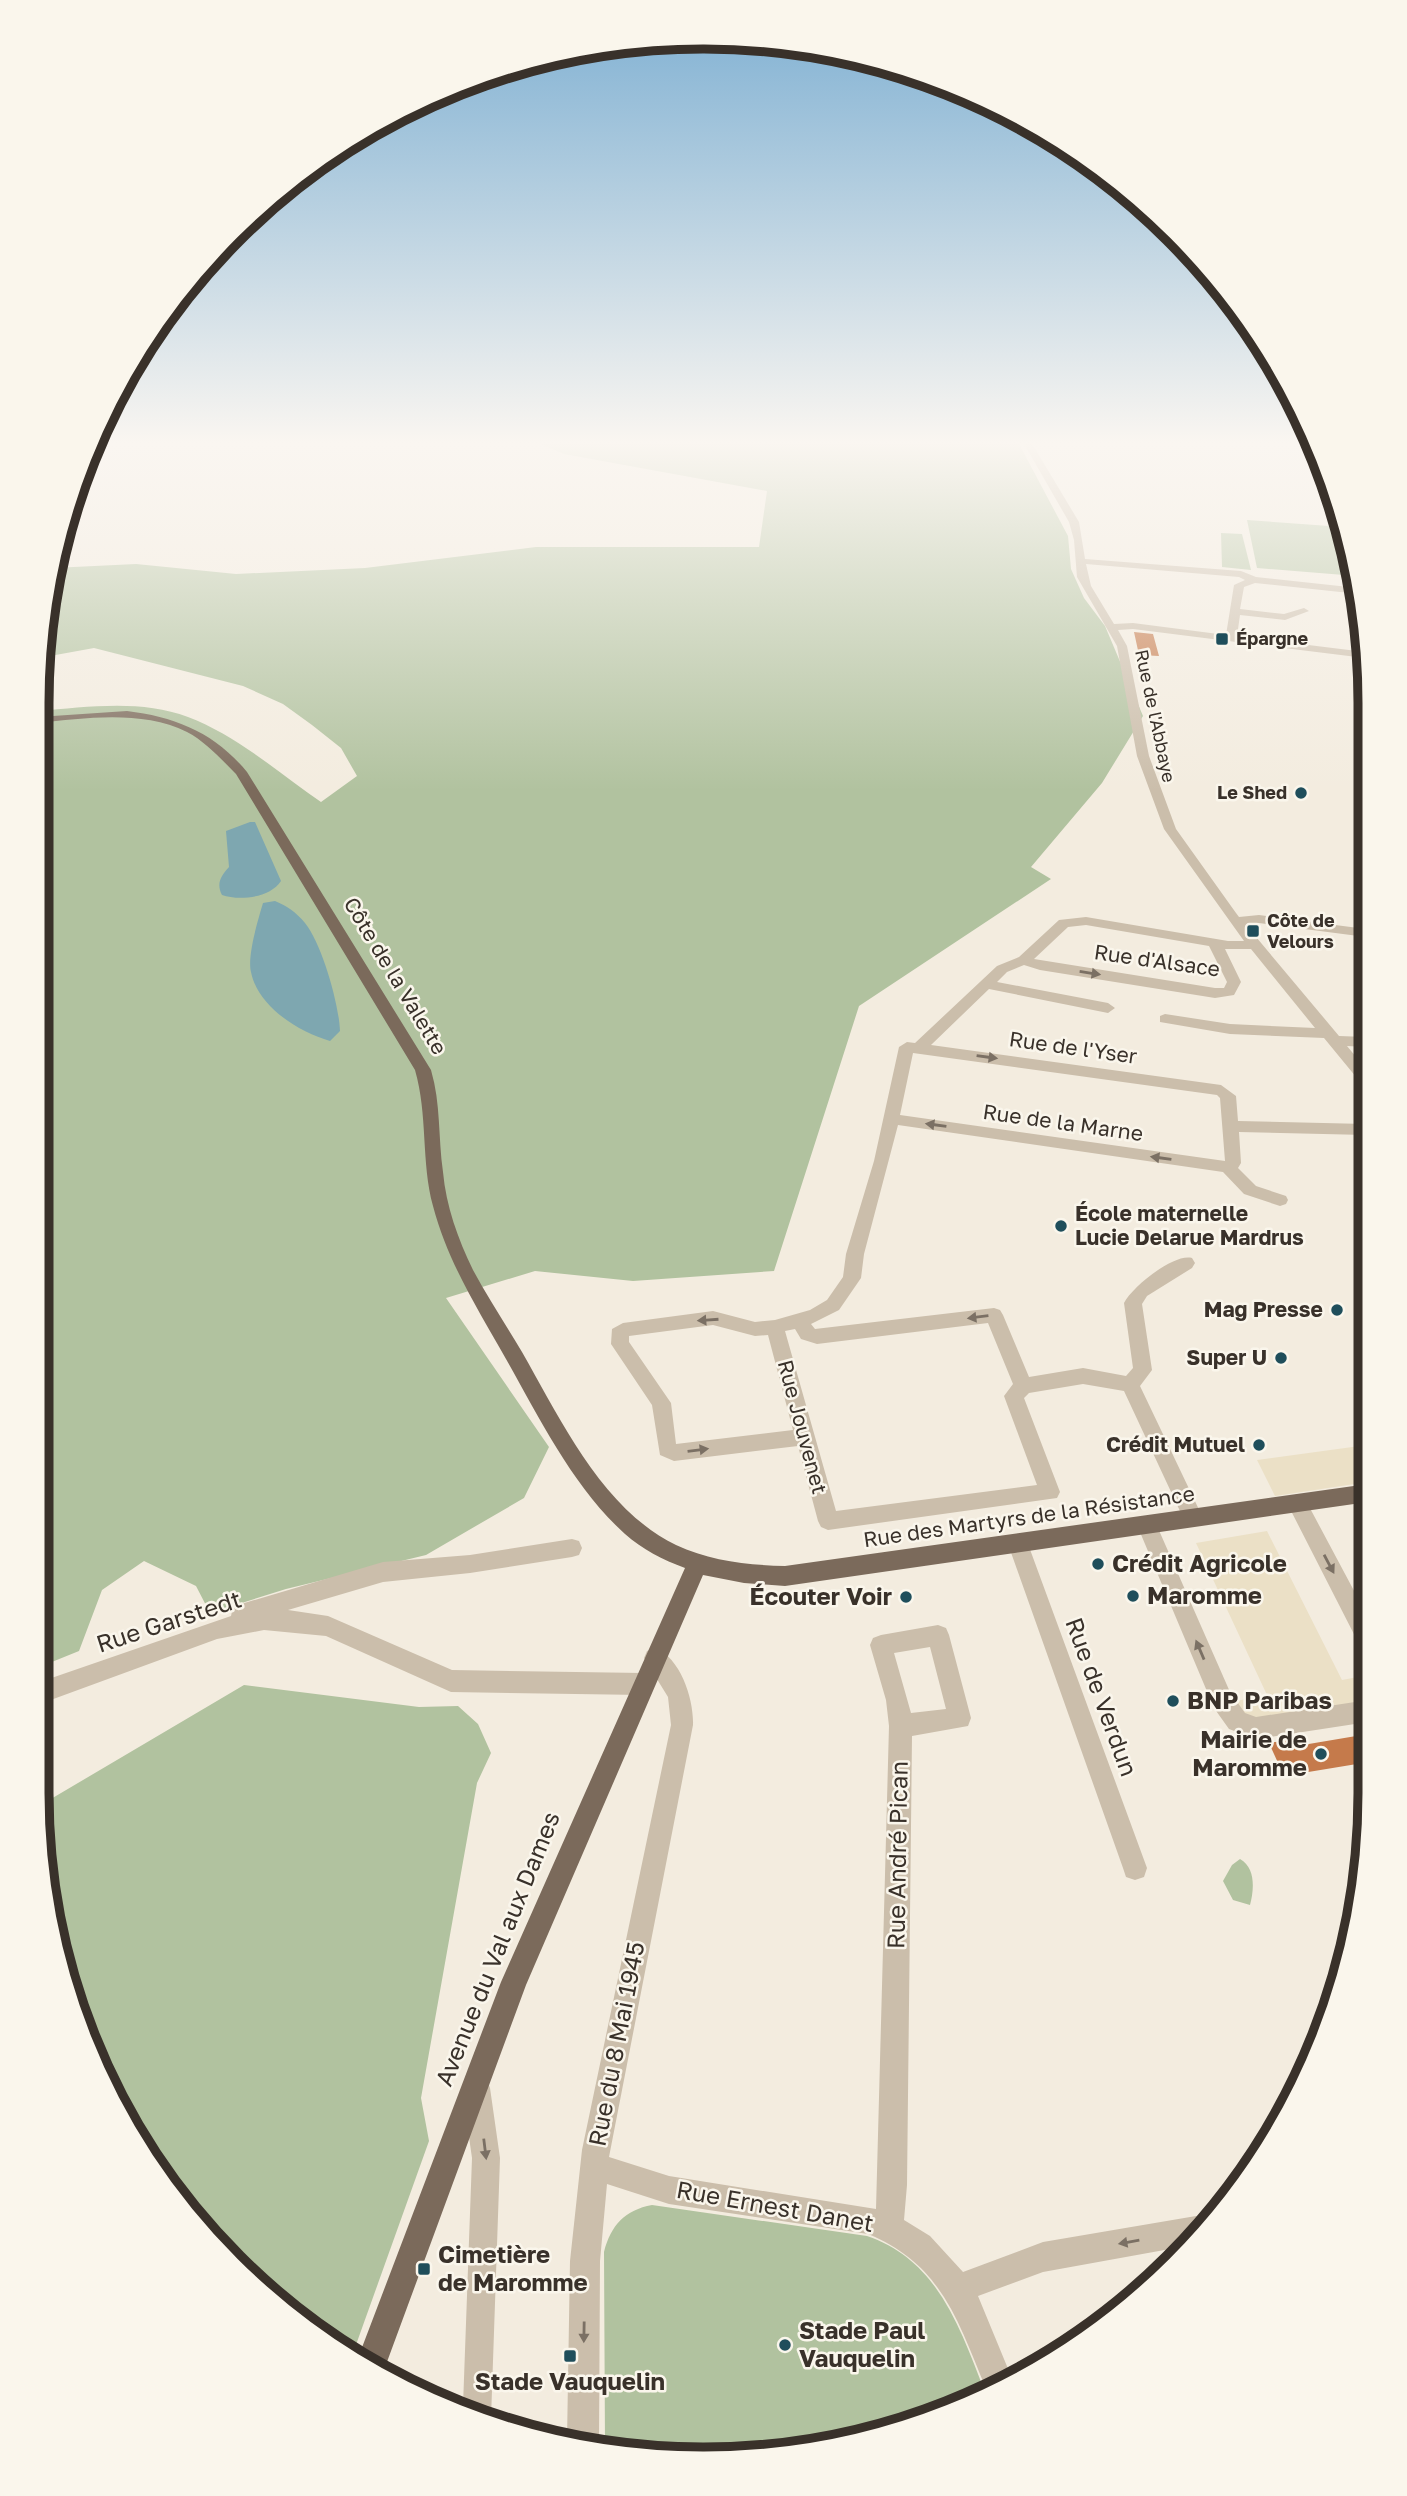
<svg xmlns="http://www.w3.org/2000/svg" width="1407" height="2496" font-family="'Golos Text',sans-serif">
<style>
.green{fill:#b1c29f}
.plaza{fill:#ebe0c6}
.water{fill:#7ea7b0}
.building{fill:#c57a4b}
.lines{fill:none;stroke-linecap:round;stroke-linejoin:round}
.minor{fill:#cbbeab;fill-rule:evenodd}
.major{fill:#7b6a5b;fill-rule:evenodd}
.oneway{fill:#7b7064}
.poi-dot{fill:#1f4e5b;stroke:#faf6ec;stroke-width:2.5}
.labels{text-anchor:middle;stroke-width:5;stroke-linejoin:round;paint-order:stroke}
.far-poi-label{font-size:18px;font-weight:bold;fill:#39312a;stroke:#faf6ec;text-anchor:start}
.far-street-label{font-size:18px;fill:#39312a;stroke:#faf6ec}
.street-label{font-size:21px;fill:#39312a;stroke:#faf6ec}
.poi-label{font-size:21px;font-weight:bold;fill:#39312a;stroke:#faf6ec;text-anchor:end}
.near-poi-label{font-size:24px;font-weight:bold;fill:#39312a;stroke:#faf6ec;text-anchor:start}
.near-street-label{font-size:24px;fill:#39312a;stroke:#faf6ec}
.rim{fill:none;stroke:#39312a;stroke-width:9}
</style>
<rect width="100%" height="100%" fill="#f3ecdf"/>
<!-- green -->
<path class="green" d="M 536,442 L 1018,442 L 1068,536 L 1071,569 L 1084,598 L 1105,626 L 1143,716 L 1102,783 L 1031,867 L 1051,879 L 859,1006 L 774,1271 L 633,1281 L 535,1271 L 446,1298 L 549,1447 L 524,1498 L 426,1555 L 286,1589 L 210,1613 L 196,1586 L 144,1561 L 102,1590 L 79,1651 L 37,1668 L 38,711 C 87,707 141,699 188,717 C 236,735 279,773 321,802 L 357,776 L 341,748 L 312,725 L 283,704 L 243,686 L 94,648 L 39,658 L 53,568 L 136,564 L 236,574 L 365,568 L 536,547 L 759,547 L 767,491 L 564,454 Z
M 1247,520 L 1329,526 L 1344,575 L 1257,568 Z
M 1221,533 L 1242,534 L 1251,570 L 1222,567 Z
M 244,1685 L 419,1707 L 458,1706 L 478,1724 L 491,1753 L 477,1783 L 421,2098 L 429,2141 L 352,2356 L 333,2347 L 174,2198 L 72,2006 L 39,1806 Z
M 1240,1859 C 1256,1868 1254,1890 1250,1905 L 1233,1900 L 1223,1881 L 1232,1865 Z
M 652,2205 L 867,2236 C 938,2260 960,2328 985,2392 L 958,2409 L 747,2458 L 605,2444 L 604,2252 C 611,2225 625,2210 652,2205 Z"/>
<!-- plaza -->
<path class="plaza" d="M 1367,1445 L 1368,1482 L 1275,1496 L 1257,1460 Z
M 1267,1531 L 1342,1680 L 1363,1676 L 1368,1687 L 1368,1703 L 1246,1725 L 1236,1701 L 1267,1695 L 1196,1543 Z"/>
<!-- water -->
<path class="water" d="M 250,822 L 255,822 L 281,881 C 270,898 239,901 222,895 C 216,883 221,876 229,867 L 226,831 Z
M 275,901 C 287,906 296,912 305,923 C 322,944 339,1004 340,1031 L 330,1041 C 299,1032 258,1007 251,972 C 247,956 258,920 263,903 Z"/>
<!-- building -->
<path class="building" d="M 1134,632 L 1153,634 L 1159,656 L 1139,655 Z
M 1368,1734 L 1369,1762 L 1284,1776 L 1269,1743 L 1289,1740 L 1291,1747 Z"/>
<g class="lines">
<!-- minor -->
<path class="minor" d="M 1023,442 L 1031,442 L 1079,522 L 1085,559 L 1241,571 L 1256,577 L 1358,588 L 1359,594 L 1255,583 L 1244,587 L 1240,609 L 1284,614 L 1304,608 L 1309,611 L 1285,620 L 1240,615 L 1237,636 L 1365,652 L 1365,658 L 1133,629 L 1118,630 L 1127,646 L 1149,756 L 1176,829 L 1236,913 L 1239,917 L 1259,915 L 1366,929 L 1366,937 L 1259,923 L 1246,925 L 1339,1036 L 1366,1037 L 1366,1047 L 1347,1046 L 1366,1069 L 1366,1084 L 1361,1083 L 1324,1038 L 1230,1034 L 1160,1022 L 1160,1016 L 1165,1014 L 1230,1024 L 1315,1028 L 1251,949 L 1225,949 L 1241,982 L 1234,995 L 1215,998 L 1040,970 L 1024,965 L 1007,972 L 997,982 L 1108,1003 L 1115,1008 L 1108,1013 L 989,989 L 931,1045 L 1221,1085 L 1236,1096 L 1238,1121 L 1366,1124 L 1366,1135 L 1239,1132 L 1241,1163 L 1238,1168 L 1256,1186 L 1286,1196 L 1288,1200 L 1286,1204 L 1280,1206 L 1244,1194 L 1223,1172 L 898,1125 L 864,1254 L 861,1278 L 839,1310 L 811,1324 L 815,1329 L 994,1308 L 1000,1310 L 1003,1315 L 1029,1377 L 1083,1368 L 1126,1376 L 1133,1368 L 1124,1303 C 1132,1287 1174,1253 1192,1258 L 1195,1263 L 1192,1268 L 1147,1296 L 1142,1304 L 1152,1370 L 1140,1386 L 1203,1518 L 1200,1524 L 1193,1527 L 1186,1524 L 1124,1391 L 1083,1384 L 1029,1393 L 1024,1398 L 1060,1492 L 1057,1498 L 828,1530 L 821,1527 L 818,1521 L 798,1446 L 674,1461 L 660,1455 L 652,1405 L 611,1344 L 612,1329 L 623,1323 L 713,1311 L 755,1322 L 775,1320 L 810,1310 L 827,1300 L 843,1277 L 846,1254 L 874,1161 L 899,1047 L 907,1042 L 915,1043 L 997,966 L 1019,957 L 1059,920 L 1086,917 L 1228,941 L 1244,941 L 1164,829 L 1137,756 L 1117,646 L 1077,577 L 1074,540 L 1069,522 ZM 1086,564 L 1239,577 L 1245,580 L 1234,585 L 1226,635 L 1133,623 L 1114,624 L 1091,586 ZM 1086,925 L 1209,946 L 1227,982 L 1224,988 L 1215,988 L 1034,959 L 1068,927 ZM 913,1053 L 1217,1095 L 1220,1098 L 1225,1161 L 900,1115 ZM 988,1323 L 1013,1384 L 1004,1396 L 1037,1485 L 836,1511 L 785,1331 L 795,1329 L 801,1339 L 817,1344 ZM 713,1325 L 755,1336 L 768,1335 L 793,1430 L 676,1444 L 671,1403 L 629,1342 L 629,1336 Z
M 1297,1494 L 1304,1497 L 1368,1617 L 1368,1649 L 1360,1646 L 1287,1503 L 1290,1497 Z
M 1147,1516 L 1154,1519 L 1230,1692 L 1245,1713 L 1256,1717 L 1368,1700 L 1368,1722 L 1256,1739 L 1229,1729 L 1214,1708 L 1137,1525 L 1140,1519 Z
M 1018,1535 L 1025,1537 L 1028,1544 L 1147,1868 L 1144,1877 L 1135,1880 L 1126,1877 L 1123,1868 L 1008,1544 L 1011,1537 Z
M 572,1539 L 579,1541 L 582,1548 L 579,1555 L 572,1557 L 470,1573 L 383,1582 L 288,1610 L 328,1616 L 452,1670 L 643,1673 L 651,1676 L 654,1684 L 651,1692 L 643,1695 L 451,1692 L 326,1636 L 264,1630 L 217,1639 L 37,1705 L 37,1683 L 231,1616 L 233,1607 L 241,1604 L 383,1562 L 470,1555 Z
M 938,1625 L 946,1628 L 949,1635 L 971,1718 L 968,1726 L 912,1736 L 907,2185 L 904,2220 L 930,2236 L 963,2272 L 1043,2242 L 1196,2216 L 1204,2219 L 1181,2247 L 1043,2272 L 978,2296 L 1011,2376 L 987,2391 C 958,2322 943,2265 868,2234 L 669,2204 L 607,2184 L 600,2261 L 599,2442 L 567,2440 L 570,2261 L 582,2150 L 671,1725 L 668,1697 L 644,1658 L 647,1651 L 655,1648 C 681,1658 694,1700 693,1725 L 609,2157 L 669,2176 L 876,2209 L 889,1726 L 886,1700 L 870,1645 L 873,1638 L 881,1635 ZM 930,1647 L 946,1709 L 911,1713 L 894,1653 Z
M 476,2074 L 486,2078 L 490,2088 L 500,2158 L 491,2419 L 463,2406 L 472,2158 L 462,2088 L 466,2078 Z"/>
<!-- major -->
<path class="major" d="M 127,711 C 176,717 215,733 247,772 L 431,1070 C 441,1104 438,1137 443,1172 C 446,1206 458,1239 473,1270 C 488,1298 506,1325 522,1352 C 561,1420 602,1509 676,1545 C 710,1561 748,1565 785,1566 L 1368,1484 L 1368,1502 L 785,1586 L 744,1583 L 703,1575 L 526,1985 L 384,2370 L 358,2358 L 501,1982 L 685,1568 C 663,1560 642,1549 625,1534 C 573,1487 540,1419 506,1359 C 478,1309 448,1263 433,1206 C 421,1162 428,1115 415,1070 L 236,774 C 221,759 206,742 187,732 C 142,710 86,718 38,723 L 38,717 Z"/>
</g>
<!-- one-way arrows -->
<defs><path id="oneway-solid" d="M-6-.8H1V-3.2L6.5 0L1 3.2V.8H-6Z" transform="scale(1.75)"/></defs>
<g class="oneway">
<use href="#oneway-solid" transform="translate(1090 973) rotate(9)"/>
<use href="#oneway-solid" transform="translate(987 1057) rotate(8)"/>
<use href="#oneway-solid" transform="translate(936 1125) rotate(-172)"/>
<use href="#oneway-solid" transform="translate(1161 1158) rotate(-172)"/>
<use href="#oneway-solid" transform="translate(978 1317) rotate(173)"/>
<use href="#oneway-solid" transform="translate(708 1320) rotate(176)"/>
<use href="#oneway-solid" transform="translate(698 1450) rotate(-7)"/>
<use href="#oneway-solid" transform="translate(1329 1564) rotate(62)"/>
<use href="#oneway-solid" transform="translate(1200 1650) rotate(-113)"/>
<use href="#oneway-solid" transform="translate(485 2149) rotate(83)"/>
<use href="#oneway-solid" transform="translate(1129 2242) rotate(170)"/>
<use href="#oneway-solid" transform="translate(584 2332) rotate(91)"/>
</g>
<!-- sky -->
<linearGradient id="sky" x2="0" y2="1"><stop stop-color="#7dafd2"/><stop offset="0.56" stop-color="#faf6f1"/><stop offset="1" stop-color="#faf6f1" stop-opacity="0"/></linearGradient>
<rect width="1407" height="791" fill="url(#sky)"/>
<!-- markers -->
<g class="poi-dot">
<rect x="1215" y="632" width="14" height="14" rx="3.5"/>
<circle cx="1301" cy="793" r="7"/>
<rect x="1246" y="924" width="14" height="14" rx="3.5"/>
<circle cx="1061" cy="1226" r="7"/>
<circle cx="1337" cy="1310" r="7"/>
<circle cx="1281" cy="1358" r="7"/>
<circle cx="1259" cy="1445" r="7"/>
<circle cx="1098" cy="1564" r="7"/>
<circle cx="1133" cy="1596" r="7"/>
<circle cx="906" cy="1597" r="7"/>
<circle cx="1173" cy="1701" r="7"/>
<circle cx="1321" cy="1754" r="7"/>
<rect x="417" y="2262" width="14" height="14" rx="3.5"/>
<circle cx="785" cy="2345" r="7"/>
<rect x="563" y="2349" width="14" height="14" rx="3.5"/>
</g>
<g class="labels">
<!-- far-poi labels -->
<g class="far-poi-label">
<text x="1236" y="645">Épargne</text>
<text x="1287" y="799" text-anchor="end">Le Shed</text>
<text x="1267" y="927">Côte de<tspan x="1267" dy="21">Velours</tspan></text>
</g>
<!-- far-street labels -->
<g class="far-street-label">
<text transform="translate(1155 716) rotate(78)" y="6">Rue de l'Abbaye</text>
</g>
<!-- street labels -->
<g class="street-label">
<text transform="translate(1157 961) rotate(8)" y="7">Rue d'Alsace</text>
<text transform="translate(395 976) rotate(59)" y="7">Côte de la Valette</text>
<text transform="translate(1073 1048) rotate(8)" y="7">Rue de l'Yser</text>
<text transform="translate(1063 1123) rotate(8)" y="7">Rue de la Marne</text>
<text transform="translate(802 1427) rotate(75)" y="7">Rue Jouvenet</text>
<text transform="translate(1029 1517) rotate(-8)" y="7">Rue des Martyrs de la Résistance</text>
</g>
<!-- poi labels -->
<g class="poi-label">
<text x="1075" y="1221" text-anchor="start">École maternelle<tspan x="1075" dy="24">Lucie Delarue Mardrus</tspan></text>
<text x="1323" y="1317">Mag Presse</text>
<text x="1267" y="1365">Super U</text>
<text x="1245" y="1452">Crédit Mutuel</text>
</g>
<!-- near-poi labels -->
<g class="near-poi-label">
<text x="1112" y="1572">Crédit Agricole</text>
<text x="1147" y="1604">Maromme</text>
<text x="892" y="1605" text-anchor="end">Écouter Voir</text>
<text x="1187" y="1709">BNP Paribas</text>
<text x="1307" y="1748" text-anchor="end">Mairie de<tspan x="1307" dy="28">Maromme</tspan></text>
<text x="438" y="2263">Cimetière<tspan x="438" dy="28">de Maromme</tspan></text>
<text x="799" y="2339">Stade Paul<tspan x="799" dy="28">Vauquelin</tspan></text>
<text x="570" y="2390" text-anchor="middle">Stade Vauquelin</text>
</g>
<!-- near-street labels -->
<g class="near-street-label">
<text transform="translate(169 1622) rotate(-18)" y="8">Rue Garstedt</text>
<text transform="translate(1101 1697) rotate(70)" y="8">Rue de Verdun</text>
<text transform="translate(898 1855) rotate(-89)" y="8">Rue André Pican</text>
<text transform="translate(498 1949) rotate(-68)" y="8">Avenue du Val aux Dames</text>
<text transform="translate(617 2044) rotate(-79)" y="8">Rue du 8 Mai 1945</text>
<text transform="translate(775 2207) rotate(10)" y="8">Rue Ernest Danet</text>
</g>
</g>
<!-- crop -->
<path d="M0 0H1407V2496H0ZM703 49H704A654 654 0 0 1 1358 703V1793A654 654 0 0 1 704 2447H703A654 654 0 0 1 49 1793V703A654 654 0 0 1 703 49Z" fill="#faf6ec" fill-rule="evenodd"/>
<path class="rim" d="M703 49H704A654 654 0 0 1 1358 703V1793A654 654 0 0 1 704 2447H703A654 654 0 0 1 49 1793V703A654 654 0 0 1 703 49Z"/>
</svg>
